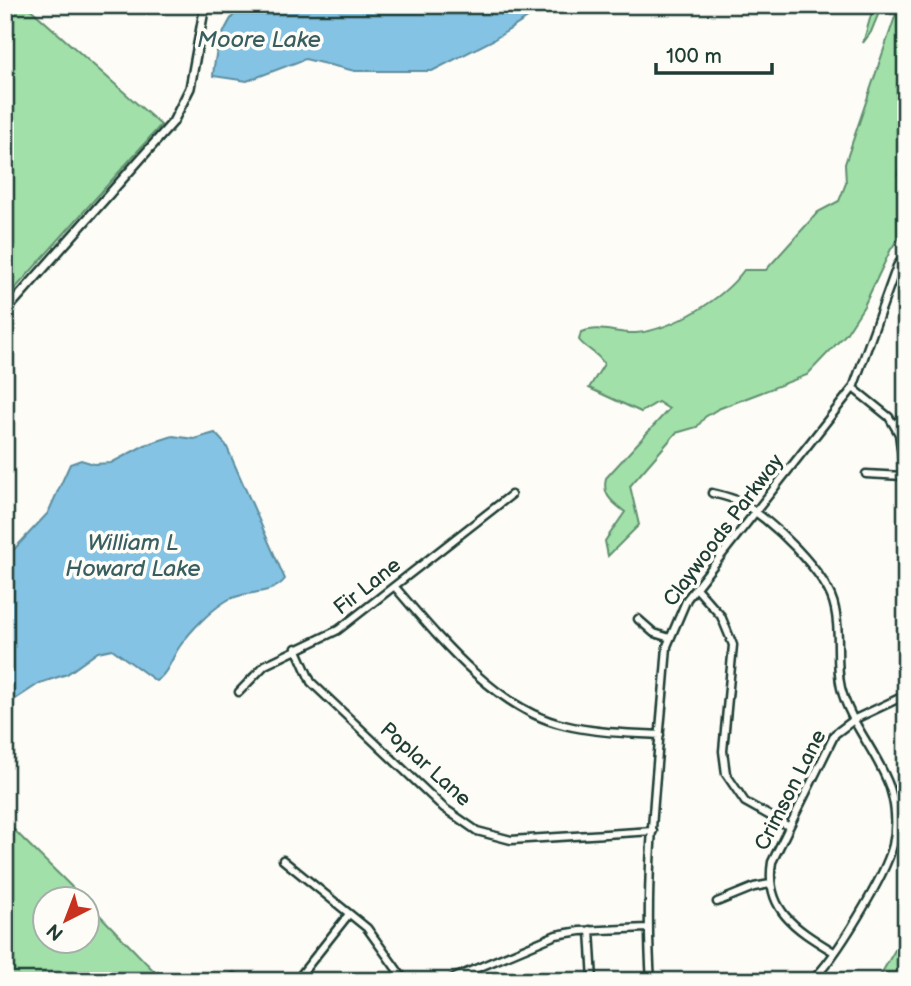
<svg xmlns="http://www.w3.org/2000/svg" width="911" height="986" font-family="'Balsamiq Sans',sans-serif">
<style>
.green{fill:#a1e0a9;stroke:#608e6e;stroke-width:2}
.water{fill:#84c3e4;stroke:#5c8d9e;stroke-width:2}
.lines{fill:none;stroke-linecap:round;stroke-linejoin:round}
.minor-casing{stroke:#1f3d34;stroke-width:11}
.tertiary-casing{stroke:#1f3d34;stroke-width:12}
.minor{stroke:#fdfcf7;stroke-width:6}
.tertiary{stroke:#fdfcf7;stroke-width:7}
.labels{text-anchor:middle;stroke-width:7;stroke-linejoin:round;paint-order:stroke}
.street-label{font-size:21px;fill:#1f3d34;stroke:#fdfcf7}
.water-label{font-size:23px;font-style:italic;fill:#385e60;stroke:#fdfcf7}
</style>
<rect width="100%" height="100%" fill="#fdfcf7"/>
<filter id="ink" filterUnits="userSpaceOnUse"><feTurbulence type="fractalNoise" baseFrequency=".0143" numOctaves="2"/><feDisplacementMap in="SourceGraphic" scale="14" xChannelSelector="R" yChannelSelector="G"/><feConvolveMatrix kernelMatrix="1 2 1 2 8 2 1 2 1" color-interpolation-filters="sRGB"/></filter>
<g filter="url(#ink)">
<!-- green -->
<path class="green" d="M 5,5 L 26,5 L 161,125 L 5,300 Z
M 874,5 L 882,5 L 871,32 L 863,43 Z
M 899,5 L 906,5 L 906,146 L 898,174 L 906,169 L 906,228 L 891,249 L 864,306 L 846,334 L 807,375 L 718,409 L 705,417 L 697,427 L 676,433 L 630,486 L 639,525 L 608,556 L 605,541 L 625,512 C 612,502 602,495 606,478 L 669,409 L 658,402 L 641,412 L 589,388 L 604,364 C 597,352 587,350 579,340 L 581,332 C 599,325 617,334 636,333 C 674,329 722,300 744,270 L 766,270 L 818,212 L 839,201 L 846,183 L 845,164 Z
M 5,821 L 83,898 L 46,898 L 46,940 L 88,940 L 88,903 L 156,973 L 149,981 L 5,981 Z
M 906,931 L 906,981 L 877,981 Z"/>
<!-- water -->
<path class="water" d="M 241,5 L 548,5 L 493,40 L 432,71 L 355,71 L 305,59 L 247,81 L 213,76 C 215,49 224,25 241,5 Z
M 215,433 L 226,445 L 285,579 C 271,597 245,589 226,601 C 210,611 191,630 180,646 C 172,657 168,674 156,681 L 112,649 L 98,652 L 67,674 L 40,683 L 5,706 L 5,559 L 48,513 L 70,464 L 81,460 L 94,464 L 111,463 L 145,445 L 173,436 L 194,439 Z"/>
<g class="lines">
<!-- minor casing -->
<g class="minor-casing">
<path id="minor" d="M 853,388 L 889,417 L 899,434 L 906,485
M 894,425 L 906,414
M 866,474 L 903,476
M 712,493 C 720,495 730,497 738,501 C 769,517 829,574 835,609 C 841,635 835,662 841,688 C 850,724 878,753 890,788 C 896,807 897,826 893,845 C 885,876 835,960 811,981
M 395,587 C 438,637 497,710 564,725 C 596,733 628,733 660,735
M 696,588 L 721,616 L 733,645 L 723,751 L 726,774 L 745,802 L 788,826
M 638,619 L 654,633 L 670,638
M 296,648 L 311,682 L 444,808 L 477,831 L 511,840 L 653,831
M 239,692 L 265,665 L 338,630 L 511,495
M 283,860 L 367,928 L 405,981
M 717,902 L 754,887 L 770,884
M 590,930 L 593,981
M 834,952 C 798,930 764,911 772,862 L 835,734 L 855,719 L 906,695
M 234,977 L 242,981
M 296,981 L 349,914
M 447,981 L 556,935 L 580,931 L 647,928
M 651,981 C 643,870 659,757 667,646 L 687,599 L 853,388 L 897,266 L 906,254"/>
</g>
<!-- tertiary casing -->
<g class="tertiary-casing">
<path id="tertiary" d="M 5,312 L 173,122 L 190,88 L 205,5"/>
</g>
<!-- minor -->
<use href="#minor" class="minor"/>
<!-- tertiary -->
<use href="#tertiary" class="tertiary"/>
</g>
</g>
<g class="labels">
<!-- street labels -->
<g class="street-label">
<text transform="translate(723 530) rotate(-53)" y="7">Claywoods Parkway</text>
<text transform="translate(367 586) rotate(-38)" y="7">Fir Lane</text>
<text transform="translate(426 764) rotate(42)" y="7">Poplar Lane</text>
<text transform="translate(790 790) rotate(-63)" y="7">Crimson Lane</text>
</g>
<!-- water labels -->
<g class="water-label">
<text x="259" y="47">Moore Lake</text>
<text x="133" y="550">William L<tspan x="133" dy="26">Howard Lake</tspan></text>
</g>
</g>
<!-- margin -->
<rect width="911" height="986" fill="none" stroke="#fdfcf7" stroke-width="28"/>
<rect x="14" y="14" width="883" height="958" fill="none" stroke="#1f3d34" stroke-width="2.5" filter="url(#ink)"/>
<!-- north arrow -->
<g transform="translate(66 920) rotate(222)"><circle r="33" fill="#fdfcf7" stroke="#a4b0a9" stroke-width="2"/>
<path d="M0-5L12 26L0 18L-12 26Z" fill="#c8321e"/>
<text y="-10" font-size="19" font-weight="bold" text-anchor="middle" fill="#1f3d34">N</text>
</g>
<!-- scale -->
<path d="M656 63v10h116v-10" fill="none" stroke="#1f3d34" stroke-width="3.5"/>
<text x="666" y="63" font-size="21" fill="#1f3d34" stroke="#fdfcf7" stroke-width="5" paint-order="stroke">100 m</text>
</svg>
